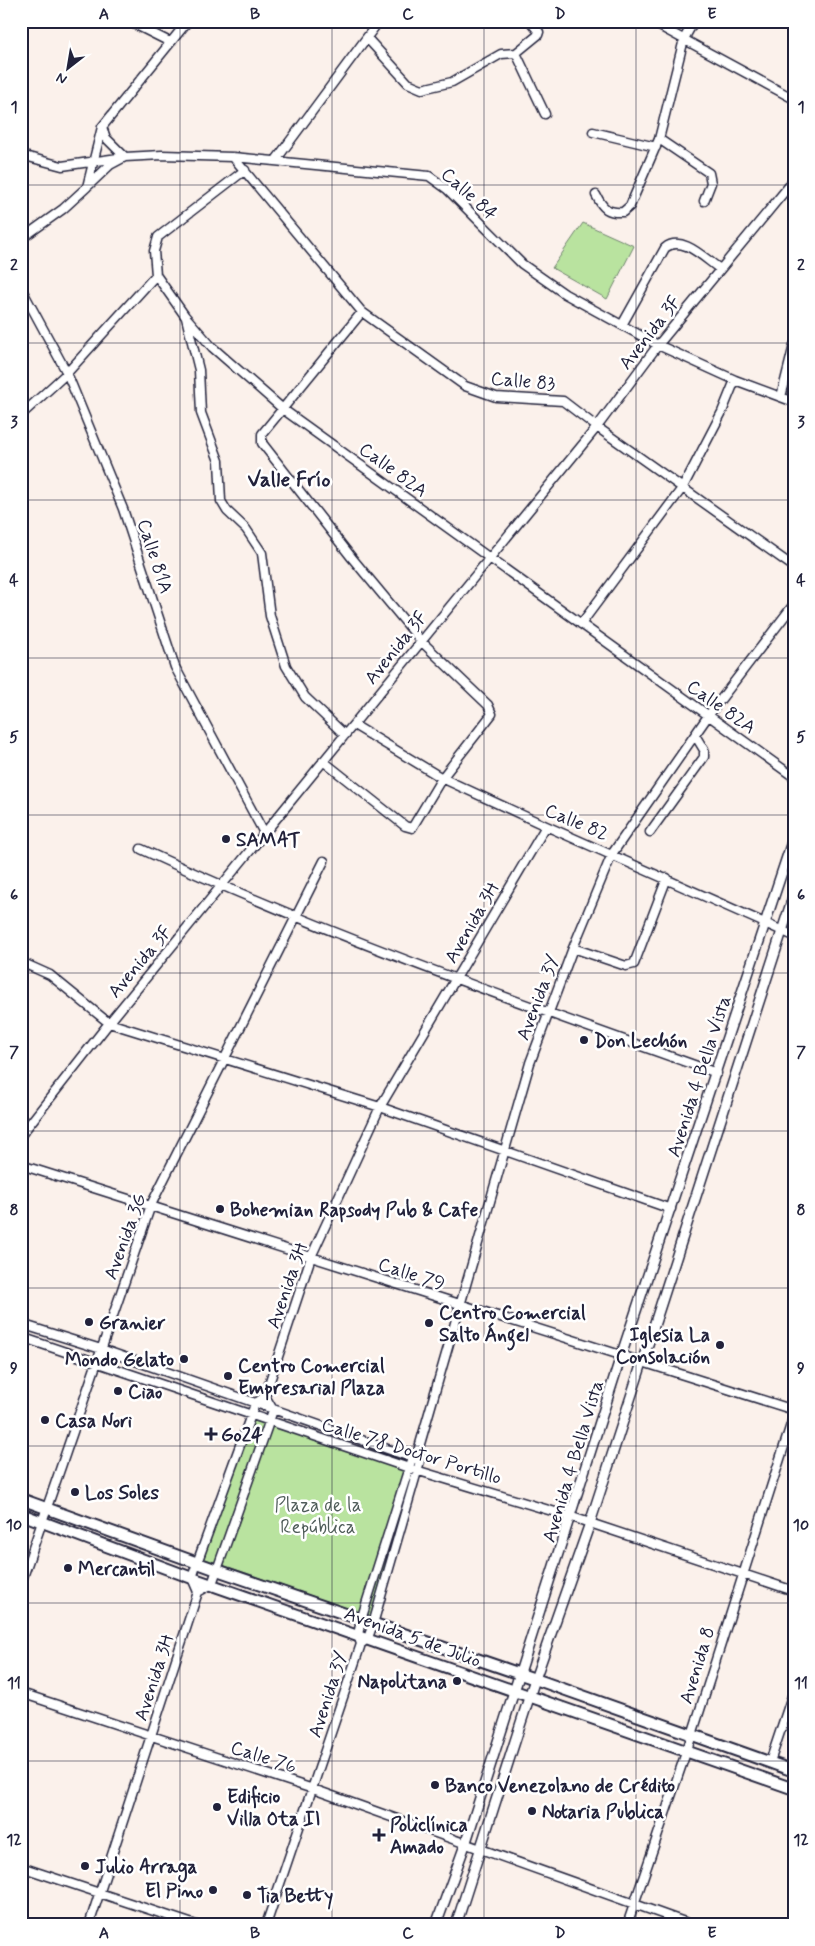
<svg xmlns="http://www.w3.org/2000/svg" width="815" height="1946" font-family="Mynerve,sans-serif">
<style>
.green{fill:#b9e39f;stroke:#6e826d}
.lines{fill:none;stroke-linecap:round;stroke-linejoin:round}
.minor-casing{stroke:#22223b;stroke-width:11}
.tertiary-casing{stroke:#22223b;stroke-width:12}
.secondary-casing{stroke:#22223b;stroke-width:14}
.minor{stroke:#fff;stroke-width:8}
.tertiary{stroke:#fff;stroke-width:9}
.secondary{stroke:#fff;stroke-width:10}
.grid{fill:none;stroke:#22223b;stroke-width:1;stroke-opacity:0.55}
.poi-dot{fill:#22223b;stroke:#fff;stroke-width:2}
.labels{text-anchor:middle;stroke-width:5;stroke-linejoin:round;paint-order:stroke}
.street-label{font-size:19px;fill:#22223b;stroke:#fff}
.poi-label{font-size:19px;font-weight:bold;fill:#22223b;stroke:#fff;text-anchor:start}
.park-label{font-size:19px;fill:#4f5c59;stroke:#fff}
.quarter-label{font-size:21px;font-weight:bold;fill:#22223b;stroke:#fff}
.neatline{fill:none;stroke:#22223b;stroke-width:2}
.grid-label{font-size:16px;text-anchor:middle;font-weight:bold;fill:#22223b}
</style>
<rect width="100%" height="100%" fill="#fbf1eb"/>
<filter id="ink" filterUnits="userSpaceOnUse"><feTurbulence type="fractalNoise" baseFrequency=".02" numOctaves="2"/><feDisplacementMap in="SourceGraphic" scale="10" xChannelSelector="R" yChannelSelector="G"/><feConvolveMatrix kernelMatrix="1 2 1 2 8 2 1 2 1" color-interpolation-filters="sRGB"/></filter>
<g filter="url(#ink)">
<!-- green -->
<path class="green" d="M 583,223 L 634,246 L 607,299 L 552,268 Z
M 251,1410 L 414,1465 L 372,1617 L 197,1556 Z"/>
<g class="lines">
<!-- minor casing -->
<g class="minor-casing">
<path id="minor" d="M 128,21 L 170,42
M 650,21 L 794,99
M 367,38 L 408,83 L 422,89 L 452,82 L 501,54 L 516,53 L 538,35 L 539,32 L 530,21
M 516,53 L 545,114
M 593,132 L 656,147
M 659,139 L 709,173 L 711,183 L 704,201
M 21,155 L 62,166 L 125,157 L 162,155 L 233,157 L 429,176 L 447,189 L 522,264 L 565,294 L 658,345 L 735,380 L 794,402
M 233,157 L 362,312 L 465,386 L 496,397 L 563,401 L 597,427 L 794,567
M 276,160 L 379,21
M 89,185 L 110,165 L 125,157 L 106,138 L 102,127
M 596,195 C 603,209 608,213 623,212 L 630,206 L 659,139 L 684,39 L 694,21
M 21,239 L 63,209 L 87,187 L 102,127 L 188,21
M 156,275 L 154,251 L 158,237 L 245,170
M 21,288 L 67,373 L 123,509 L 175,667 L 264,833
M 186,318 L 199,370 L 201,413 L 219,461 L 221,501 L 227,511 L 246,529 L 262,553 L 270,616 L 286,666 L 305,697 L 345,735
M 622,325 L 665,248 C 682,234 705,259 720,269
M 781,397 L 794,345
M 21,415 L 67,373 L 156,275 L 185,316 L 212,347 L 284,410 L 794,777
M 581,624 L 683,487 L 722,412 L 735,380
M 354,725 L 442,778 L 546,826 L 794,936
M 323,761 L 405,826 L 412,828 L 442,778 L 492,714 L 488,705 L 421,641 L 352,558 L 262,443 L 262,434 L 362,312
M 650,832 L 704,757 L 704,750 L 695,735
M 141,849 C 328,936 523,1004 717,1073
M 573,948 L 626,966 L 634,964 L 667,878
M 21,962 L 50,975 L 109,1023 L 380,1107 L 671,1209
M 21,1135 L 109,1023 L 597,427 L 658,345 L 794,180
M 21,1165 L 794,1410
M 21,1324 L 101,1349 L 416,1459
M 21,1337 L 409,1468 L 572,1517 L 794,1591
M 21,1583 L 151,1205 L 324,861
M 198,1592 L 212,1584 L 267,1428 L 273,1410 L 265,1396
M 361,1644 L 358,1635 L 361,1620 L 412,1458 L 418,1451 L 530,1063 L 573,948 L 612,854 L 708,716 L 794,604
M 21,1693 L 313,1789 L 693,1925
M 770,1762 L 794,1690
M 21,1867 L 196,1925
M 89,1925 L 198,1592 L 192,1578 L 197,1563 L 255,1404 L 265,1396 L 311,1257 L 380,1107 L 546,826
M 266,1925 L 361,1644 L 368,1638 L 373,1624 L 420,1461 L 418,1451
M 627,1925 L 692,1735 L 794,1415"/>
</g>
<!-- tertiary casing -->
<g class="tertiary-casing">
<path id="tertiary" d="M 436,1925 L 465,1845 L 621,1356 L 794,836
M 456,1925 L 535,1679 L 590,1523 L 794,894"/>
</g>
<!-- secondary casing -->
<g class="secondary-casing">
<path id="secondary" d="M 21,1499 L 217,1570 L 535,1679 L 794,1771
M 21,1514 L 192,1578 L 794,1789"/>
</g>
<!-- minor -->
<use href="#minor" class="minor"/>
<!-- tertiary -->
<use href="#tertiary" class="tertiary"/>
<!-- secondary -->
<use href="#secondary" class="secondary"/>
</g>
</g>
<!-- grid -->
<path class="grid" d="M 180,21 L 180,1925M 332,21 L 332,1925M 484,21 L 484,1925M 636,21 L 636,1925M 21,185 L 794,185M 21,343 L 794,343M 21,500 L 794,500M 21,658 L 794,658M 21,815 L 794,815M 21,973 L 794,973M 21,1131 L 794,1131M 21,1288 L 794,1288M 21,1446 L 794,1446M 21,1603 L 794,1603M 21,1761 L 794,1761"/>
<!-- markers -->
<g class="poi-dot">
<circle cx="226" cy="839" r="5"/>
<circle cx="584" cy="1040" r="5"/>
<circle cx="220" cy="1209" r="5"/>
<circle cx="89" cy="1322" r="5"/>
<circle cx="429" cy="1323" r="5"/>
<circle cx="720" cy="1345" r="5"/>
<circle cx="184" cy="1359" r="5"/>
<circle cx="228" cy="1376" r="5"/>
<circle cx="118" cy="1391" r="5"/>
<circle cx="45" cy="1420" r="5"/>
<path d="M208.5 1426.5h5v5h5v5h-5v5h-5v-5h-5v-5h5z"/>
<circle cx="75" cy="1492" r="5"/>
<circle cx="68" cy="1568" r="5"/>
<circle cx="457" cy="1681" r="5"/>
<circle cx="435" cy="1785" r="5"/>
<circle cx="217" cy="1807" r="5"/>
<circle cx="532" cy="1811" r="5"/>
<path d="M376.5 1827.5h5v5h5v5h-5v5h-5v-5h-5v-5h5z"/>
<circle cx="85" cy="1866" r="5"/>
<circle cx="213" cy="1890" r="5"/>
<circle cx="247" cy="1895" r="5"/>
</g>
<g class="labels">
<!-- street labels -->
<g class="street-label">
<text transform="translate(470 193) rotate(42)" y="7">Calle 84</text>
<text transform="translate(649 332) rotate(-52)" y="7">Avenida 3F</text>
<text transform="translate(523 380) rotate(5)" y="7">Calle 83</text>
<text transform="translate(394 469) rotate(36)" y="7">Calle 82A</text>
<text transform="translate(156 556) rotate(72)" y="7">Calle 81A</text>
<text transform="translate(395 647) rotate(-51)" y="7">Avenida 3F</text>
<text transform="translate(722 706) rotate(35)" y="7">Calle 82A</text>
<text transform="translate(577 821) rotate(23)" y="7">Calle 82</text>
<text transform="translate(471 922) rotate(-60)" y="7">Avenida 3H</text>
<text transform="translate(139 961) rotate(-50)" y="7">Avenida 3F</text>
<text transform="translate(537 997) rotate(-69)" y="7">Avenida 3Y</text>
<text transform="translate(698 1076) rotate(-72)" y="7">Avenida 4 Bella Vista</text>
<text transform="translate(124 1236) rotate(-70)" y="7">Avenida 3G</text>
<text transform="translate(412 1273) rotate(18)" y="7">Calle 79</text>
<text transform="translate(286 1285) rotate(-71)" y="7">Avenida 3H</text>
<text transform="translate(412 1450) rotate(17)" y="7">Calle 78 Doctor Portillo</text>
<text transform="translate(572 1461) rotate(-73)" y="7">Avenida 4 Bella Vista</text>
<text transform="translate(413 1636) rotate(20)" y="7">Avenida 5 de Julio</text>
<text transform="translate(696 1665) rotate(-73)" y="7">Avenida 8</text>
<text transform="translate(153 1677) rotate(-72)" y="7">Avenida 3H</text>
<text transform="translate(327 1694) rotate(-72)" y="7">Avenida 3Y</text>
<text transform="translate(264 1756) rotate(18)" y="7">Calle 76</text>
</g>
<!-- poi labels -->
<g class="poi-label">
<text x="236" y="846">SAMAT</text>
<text x="594" y="1047">Don Lechón</text>
<text x="230" y="1216">Bohemian Rapsody Pub &amp; Cafe</text>
<text x="439" y="1319">Centro Comercial<tspan x="439" dy="22">Salto Ángel</tspan></text>
<text x="99" y="1329">Granier</text>
<text x="710" y="1341" text-anchor="end">Iglesia La<tspan x="710" dy="22">Consolación</tspan></text>
<text x="174" y="1366" text-anchor="end">Mondo Gelato</text>
<text x="238" y="1372">Centro Comercial<tspan x="238" dy="22">Empresarial Plaza</tspan></text>
<text x="128" y="1398">Ciao</text>
<text x="55" y="1427">Casa Nori</text>
<text x="221" y="1441">Go24</text>
<text x="85" y="1499">Los Soles</text>
<text x="78" y="1575">Mercantil</text>
<text x="447" y="1688" text-anchor="end">Napolitana</text>
<text x="445" y="1792">Banco Venezolano de Crédito</text>
<text x="227" y="1803">Edificio<tspan x="227" dy="22">Villa Ota II</tspan></text>
<text x="542" y="1818">Notaria Publica</text>
<text x="390" y="1831">Policlínica<tspan x="390" dy="22">Amado</tspan></text>
<text x="95" y="1873">Julio Arraga</text>
<text x="203" y="1897" text-anchor="end">El Pino</text>
<text x="257" y="1902">Tia Betty</text>
</g>
<!-- park labels -->
<g class="park-label">
<text x="318" y="1511">Plaza de la<tspan x="318" dy="22">República</tspan></text>
</g>
<!-- quarter labels -->
<g class="quarter-label">
<text x="289" y="486">Valle Frío</text>
</g>
</g>
<!-- margin -->
<rect width="815" height="1946" fill="none" stroke="#fff" stroke-width="55"/>
<!-- north arrow -->
<g transform="translate(68 68) rotate(211)" stroke="#ffffff" stroke-width="4" paint-order="stroke">
<path d="M0-4L9 19L0 12L-9 19Z" fill="#22223b"/>
<text y="-8" font-size="14" font-weight="bold" text-anchor="middle" fill="#22223b">N</text>
</g>
<rect x="28" y="28" width="760" height="1890" class="neatline"/>
<g class="grid-label">
<text x="104" y="19">A</text>
<text x="255" y="19">B</text>
<text x="408" y="19">C</text>
<text x="560" y="19">D</text>
<text x="712" y="19">E</text>
<text x="14" y="112">1</text>
<text x="801" y="112">1</text>
<text x="14" y="270">2</text>
<text x="801" y="270">2</text>
<text x="14" y="427">3</text>
<text x="801" y="427">3</text>
<text x="14" y="585">4</text>
<text x="801" y="585">4</text>
<text x="14" y="742">5</text>
<text x="801" y="742">5</text>
<text x="14" y="900">6</text>
<text x="801" y="900">6</text>
<text x="14" y="1057">7</text>
<text x="801" y="1057">7</text>
<text x="14" y="1215">8</text>
<text x="801" y="1215">8</text>
<text x="14" y="1373">9</text>
<text x="801" y="1373">9</text>
<text x="14" y="1530">10</text>
<text x="801" y="1530">10</text>
<text x="14" y="1688">11</text>
<text x="801" y="1688">11</text>
<text x="14" y="1845">12</text>
<text x="801" y="1845">12</text>
<text x="104" y="1938">A</text>
<text x="255" y="1938">B</text>
<text x="408" y="1938">C</text>
<text x="560" y="1938">D</text>
<text x="712" y="1938">E</text>
</g>
</svg>
